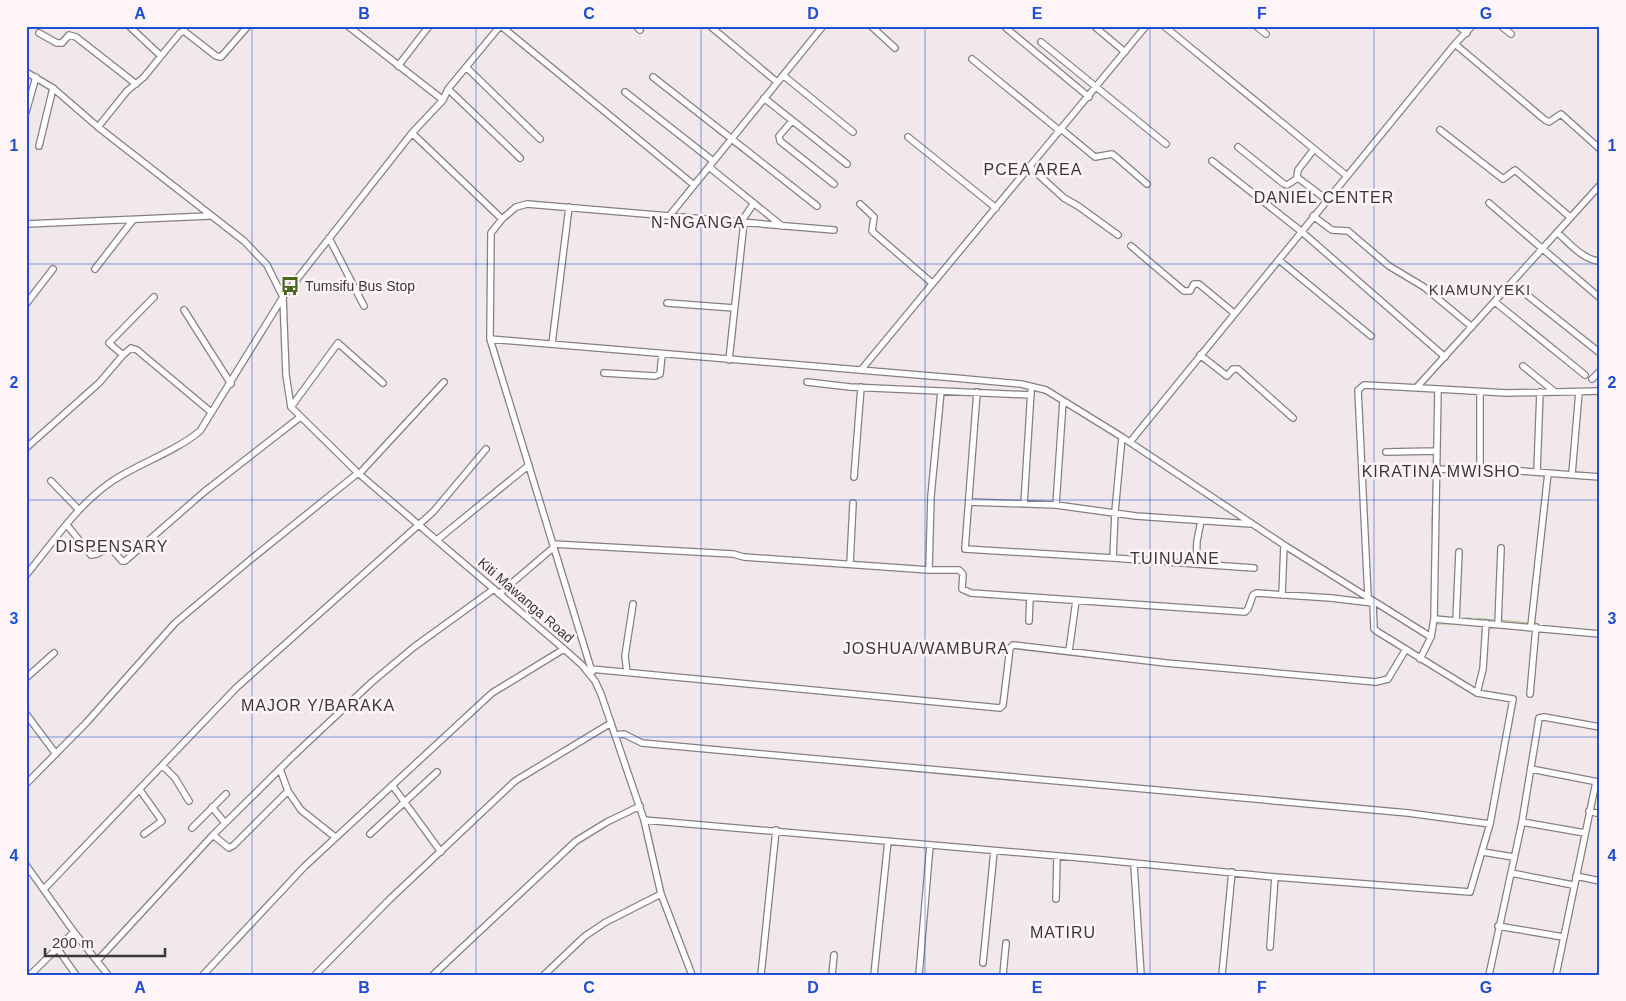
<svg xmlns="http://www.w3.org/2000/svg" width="1626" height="1001" font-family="Arial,sans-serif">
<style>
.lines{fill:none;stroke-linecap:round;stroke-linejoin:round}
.stream{stroke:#aac78c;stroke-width:1}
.minor-casing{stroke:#877e81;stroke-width:8}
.minor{stroke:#fff;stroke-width:5.5}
.grid{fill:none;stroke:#1d4ed8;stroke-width:1;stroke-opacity:0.55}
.labels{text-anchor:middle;stroke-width:5;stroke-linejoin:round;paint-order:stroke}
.poi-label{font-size:14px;fill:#3b3739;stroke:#fff5f8;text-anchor:start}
.street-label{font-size:14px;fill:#3b3739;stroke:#fff5f8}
.neighbourhood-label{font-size:15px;letter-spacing:1px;fill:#3b3739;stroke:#fff5f8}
.quarter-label{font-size:16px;letter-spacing:1px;fill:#3b3739;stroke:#fff5f8}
.neatline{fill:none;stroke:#1d4ed8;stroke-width:2}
.grid-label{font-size:16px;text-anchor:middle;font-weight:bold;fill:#1d4ed8}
</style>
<rect width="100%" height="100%" fill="#f1e8eb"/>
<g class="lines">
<!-- stream -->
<path class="stream" d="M 1481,467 L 1495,467
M 1442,472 L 1466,472
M 1472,472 L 1481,472
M 1509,473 L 1519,474
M 1536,475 L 1544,476
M 1564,477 L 1586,479
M 1433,491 L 1434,470
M 1432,511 L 1433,498
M 1432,514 L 1432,530
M 1432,534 L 1433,540
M 1432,583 L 1432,567
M 1437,612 L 1439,616 L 1453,618
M 1459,618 L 1471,618
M 1476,618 L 1494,620
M 1501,620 L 1529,623
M 1437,624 L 1453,624"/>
<!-- minor casing -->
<g class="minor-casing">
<path id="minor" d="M 348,26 L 443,100
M 501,26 L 694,185
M 636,26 L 640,30
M 710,26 L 777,82
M 871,26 L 895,48
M 1094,26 L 1125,52
M 1164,26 L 1347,176
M 1256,26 L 1266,34
M 1458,26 L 1467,33
M 1501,26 L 1511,34
M 1006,28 L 1089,97
M 39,33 L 57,43 L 62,43 L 69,35 L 76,37 L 136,84
M 1041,42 L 1166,144
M 1455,44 L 1545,120 L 1549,122 L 1561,114 L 1600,149
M 161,56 L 180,33 L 184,31 L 216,56 L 221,57 L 248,26
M 972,59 L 1060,131
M 398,66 L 429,26
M 466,67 L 540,139
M 26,72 L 53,88 L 98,127 L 244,241 L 267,265 L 283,297 L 286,375 L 291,407 L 358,473 L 564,649 L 582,665 L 595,681 L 601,694 L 644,820 L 661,894 L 692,975
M 784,76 L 853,132
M 653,77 L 817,206
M 448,89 L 520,158
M 625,92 L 713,161
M 764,98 L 847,164
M 26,112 L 36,77
M 792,121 L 779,136 L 780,141 L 834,184
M 98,127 L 127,91 L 144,77 L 161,56 L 129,26
M 1061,129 L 1095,157 L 1112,154 L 1116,157 L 1147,184
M 1440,130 L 1503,179 L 1515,170 L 1570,217
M 412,133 L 502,219
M 908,137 L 996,208
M 39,146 L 53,88
M 1238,147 L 1284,184 L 1287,185 L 1298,178 L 1327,200
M 1212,161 L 1302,232 L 1445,357
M 709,167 L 782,226
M 1030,167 L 1064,198 L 1078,206 L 1118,235
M 1297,177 L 1298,170 L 1314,149
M 1489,203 L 1600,298
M 860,204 L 874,217 L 872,231 L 874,233 L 932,283
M 670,215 L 823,26
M 1313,216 L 1332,230 L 1348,231 L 1389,266 L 1424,287 L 1472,327
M 741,222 L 754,203
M 26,224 L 209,216
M 1557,232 C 1568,242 1584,261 1600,261
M 329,238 L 364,306
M 1131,246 L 1184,291 L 1190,291 L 1194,284 L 1199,284 L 1234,313
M 1279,260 L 1371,336
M 95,269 L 133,220
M 1512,283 L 1600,353
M 154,297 L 109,343 L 123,355 L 131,348 L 137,350 L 211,412
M 1495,302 L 1585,375
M 667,303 L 734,308
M 26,304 L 53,269
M 184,310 L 231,384
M 490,339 L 955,378 L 1021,384 L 1046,390 L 1122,437 L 1284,545 L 1431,637
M 552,344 L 569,207
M 1200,355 L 1227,376 L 1233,369 L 1238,369 L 1293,418
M 729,360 L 744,222
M 1523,366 L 1555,392
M 861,370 L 1146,26
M 604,373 L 655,376 L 660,374 L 662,355
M 1592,379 L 1600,371
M 807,382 L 850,387 L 1031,395
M 1417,387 L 1600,185
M 1438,389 L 1507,393 L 1600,391
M 977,392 L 965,549 L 1113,558
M 291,407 L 338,343 L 383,383
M 1122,437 L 1115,512 L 1113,558 L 1196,564 L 1197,541 L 1201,521
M 1130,442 L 1455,44 L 1472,26
M 26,448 L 99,383 L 123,355
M 1386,452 L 1437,451
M 1435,469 L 1508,470 L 1600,477
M 1480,469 L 1480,393
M 1537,472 L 1540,392
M 360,473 L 444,382
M 1572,474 L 1579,392
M 854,477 L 861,387
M 51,481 L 79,510
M 969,502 L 1056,505 L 1136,516 L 1251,524
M 1024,504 L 1031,391
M 1056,505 L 1063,401
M 67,525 L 91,555 L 97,554 L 110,547 L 122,561 L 125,561 L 204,492 L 299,418
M 437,540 L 529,465
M 553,544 L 733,554 L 744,557 L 929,570 L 959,570 L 963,574 L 962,589 L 971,593 L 1245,612 L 1248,609 L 1253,595 L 1256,593 L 1331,598 L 1373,603
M 850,564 L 853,503
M 1196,564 L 1254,568
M 929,570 L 931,496 L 941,391
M 26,575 C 53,543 76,506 111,482 C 139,463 173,453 200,431 L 283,297 L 412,133 L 443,100 L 448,89 L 500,26
M 499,594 L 554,547
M 1282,595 L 1284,545
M 1368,597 L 1358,390 L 1364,385 L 1438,389 L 1434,619 L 1431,637 L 1420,659
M 1434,619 L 1600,634
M 1029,621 L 1030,597
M 1456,621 L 1459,552
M 1498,624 L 1501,548
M 1531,626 L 1548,473
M 1069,651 L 1076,601
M 591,669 L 1000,708 L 1003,705 L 1010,648 L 1013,645 L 1166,663 L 1376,682 L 1388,679 L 1406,649
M 592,672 L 490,339 L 491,233 L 502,219 L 516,207 L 527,204 L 834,230
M 627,672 L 625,656 L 633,604
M 26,678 L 54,653
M 1477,693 L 1483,669 L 1486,623
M 1530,694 L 1536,627
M 26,714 L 56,754
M 615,735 L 624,734 L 642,743 L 1408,813 L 1490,824
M 163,766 L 175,778 L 189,801
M 1531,769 L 1598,782
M 26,784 L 87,722 L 175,623 L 250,560 L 358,473
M 392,785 L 441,852
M 140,790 L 162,821 L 144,834
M 288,791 L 301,810 L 335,837
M 212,807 L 225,823
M 1589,811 L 1600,814
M 644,820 L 1093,859 L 1275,877 L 1470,892 L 1490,824 L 1513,699 L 1477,693 L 1378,632 L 1374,629 L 1373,602
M 1522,822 L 1585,833
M 192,828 L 226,794
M 370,834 L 437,772
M 213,835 L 229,848 L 234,845 L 288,791 L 280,769
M 1483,852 L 1513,857
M 26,865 L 74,932 L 108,975
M 1134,865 L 1141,975
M 1511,873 L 1573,885
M 1576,876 L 1600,881
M 44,889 L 236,688 L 433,512 L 486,449
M 1056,899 L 1057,857
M 1498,926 L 1563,937
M 1270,947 L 1275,877
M 57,948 L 76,975
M 97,961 L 213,835 L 293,756 L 372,682 L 414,647 L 494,589
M 983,963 L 994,851
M 30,975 L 74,932
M 203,975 L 304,867 L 492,693 L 564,649
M 315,975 L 390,899 L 515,781 L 611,723
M 433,975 L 576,841 L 607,822 L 640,806
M 544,975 L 585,936 L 606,922 L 661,894
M 761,975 L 776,830
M 832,975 L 834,955
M 874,975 L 888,841
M 919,975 L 930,845
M 1003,975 L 1006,943
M 1222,975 L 1232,872
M 1489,975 L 1522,822 L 1539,718 L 1544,717 L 1600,727
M 1556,975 L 1596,782"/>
</g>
<!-- minor -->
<use href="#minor" class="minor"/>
</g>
<!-- grid -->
<path class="grid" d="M 252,26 L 252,975M 476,26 L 476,975M 701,26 L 701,975M 925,26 L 925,975M 1150,26 L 1150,975M 1374,26 L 1374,975M 26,264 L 1600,264M 26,500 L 1600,500M 26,737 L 1600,737"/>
<!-- icons -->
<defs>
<g id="bus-bare" transform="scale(1.5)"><path d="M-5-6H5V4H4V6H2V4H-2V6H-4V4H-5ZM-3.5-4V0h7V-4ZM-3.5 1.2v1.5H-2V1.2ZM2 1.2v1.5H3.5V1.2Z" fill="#49691e" stroke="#fff5f8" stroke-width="2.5" paint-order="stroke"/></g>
</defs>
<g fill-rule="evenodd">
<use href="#bus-bare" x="290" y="286"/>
</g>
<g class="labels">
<!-- poi labels -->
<g class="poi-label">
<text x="305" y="291">Tumsifu Bus Stop</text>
</g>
<!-- street labels -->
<g class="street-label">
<text transform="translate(526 600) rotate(41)" y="5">Kiti Mawanga Road</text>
</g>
<!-- neighbourhood labels -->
<g class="neighbourhood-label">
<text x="1480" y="295">KIAMUNYEKI</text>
</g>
<!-- quarter labels -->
<g class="quarter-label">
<text x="1033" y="175">PCEA AREA</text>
<text x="1324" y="203">DANIEL CENTER</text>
<text x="698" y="228">N-NGANGA</text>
<text x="1441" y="477">KIRATINA MWISHO</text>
<text x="112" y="552">DISPENSARY</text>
<text x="1175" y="564">TUINUANE</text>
<text x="926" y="654">JOSHUA/WAMBURA</text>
<text x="318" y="711">MAJOR Y/BARAKA</text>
<text x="1063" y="938">MATIRU</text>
</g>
</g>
<!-- border -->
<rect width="1626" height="1001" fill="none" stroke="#fff5f8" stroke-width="55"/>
<!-- scale -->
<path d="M45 948v8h120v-8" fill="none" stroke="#3b3739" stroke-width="2.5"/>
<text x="52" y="948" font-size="15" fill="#3b3739" stroke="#fff5f8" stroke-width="4" paint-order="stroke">200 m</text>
<rect x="28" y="28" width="1570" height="946" class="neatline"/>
<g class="grid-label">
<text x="140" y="19">A</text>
<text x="364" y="19">B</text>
<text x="589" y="19">C</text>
<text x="813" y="19">D</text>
<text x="1037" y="19">E</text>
<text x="1262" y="19">F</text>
<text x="1486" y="19">G</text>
<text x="14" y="151">1</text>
<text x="1612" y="151">1</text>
<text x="14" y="388">2</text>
<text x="1612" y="388">2</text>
<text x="14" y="624">3</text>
<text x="1612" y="624">3</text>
<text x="14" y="861">4</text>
<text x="1612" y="861">4</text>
<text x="140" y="993">A</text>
<text x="364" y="993">B</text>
<text x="589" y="993">C</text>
<text x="813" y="993">D</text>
<text x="1037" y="993">E</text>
<text x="1262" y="993">F</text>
<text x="1486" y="993">G</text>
</g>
</svg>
